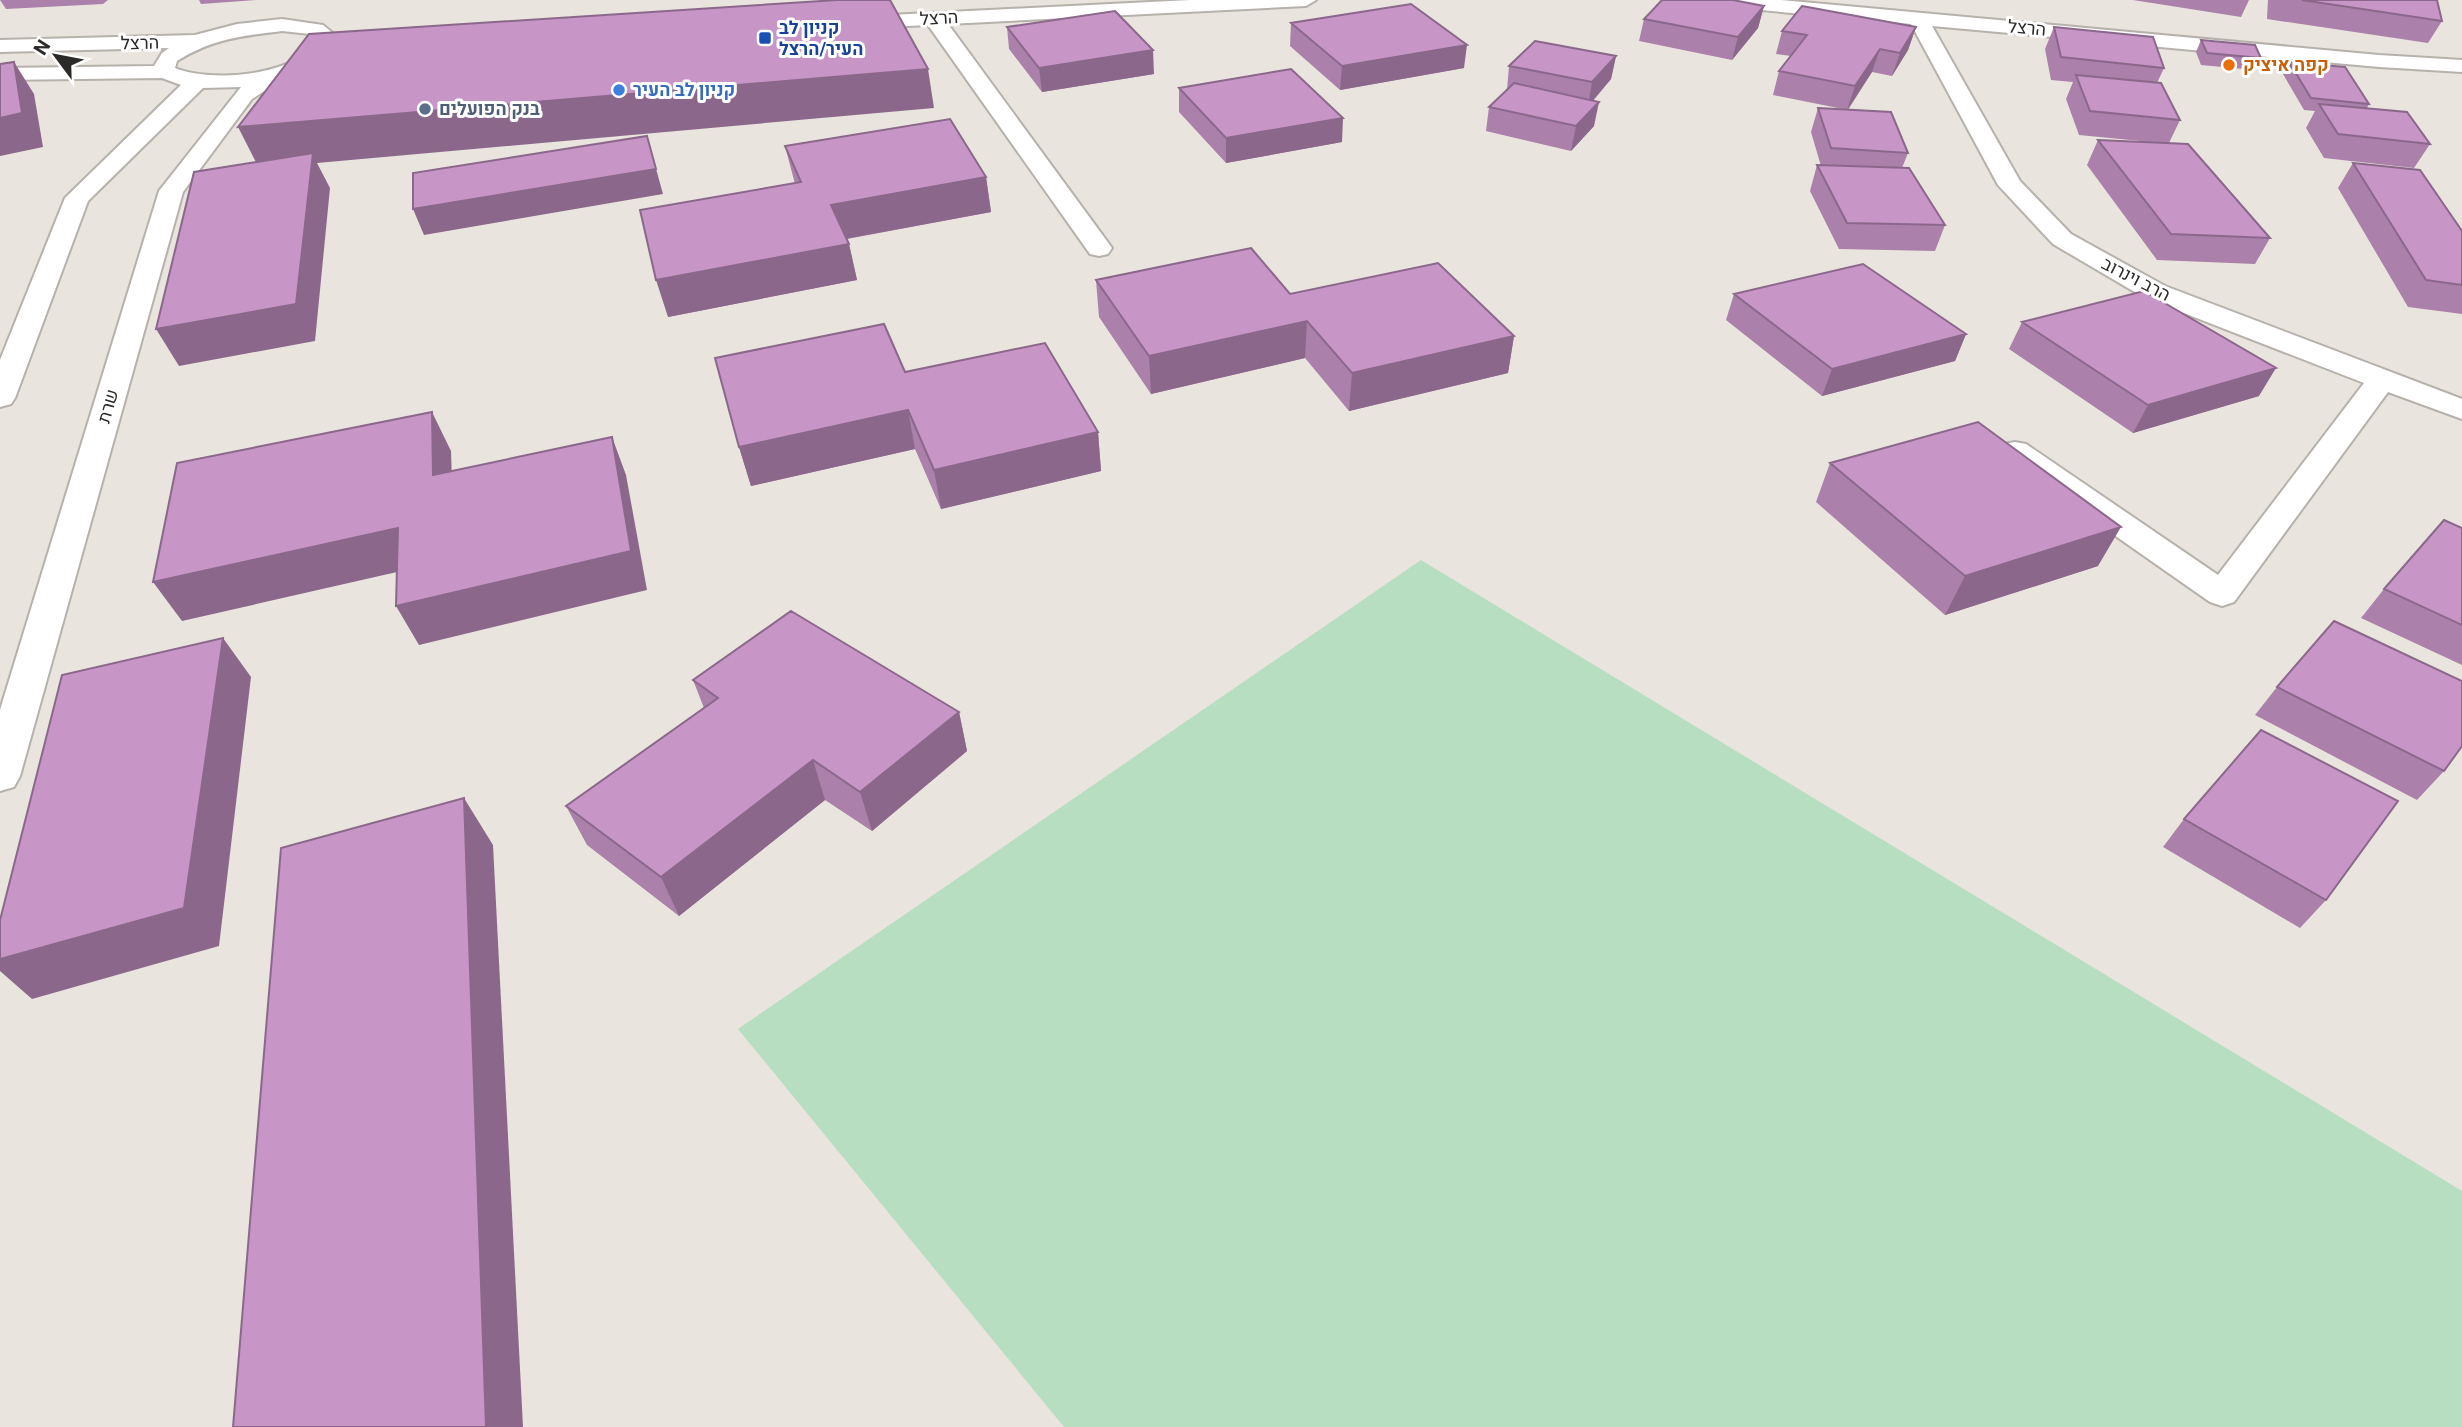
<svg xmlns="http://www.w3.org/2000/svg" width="2462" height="1427" font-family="Roboto,Heebo,sans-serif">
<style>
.green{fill:#b7dec0}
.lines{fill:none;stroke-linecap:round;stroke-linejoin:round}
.minor-casing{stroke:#b6b1ab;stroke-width:4}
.minor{fill:#fff;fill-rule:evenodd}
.wall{fill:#ab80aa}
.shaded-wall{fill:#8b688b}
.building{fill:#c795c6;stroke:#8b688b;stroke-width:2}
.transit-dot{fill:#1a4fb4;stroke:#fff;stroke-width:2.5}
.food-dot{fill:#e8710a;stroke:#fff;stroke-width:2.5}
.shop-dot{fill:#3f7fe0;stroke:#fff;stroke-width:2.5}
.service-dot{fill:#5c6f8a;stroke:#fff;stroke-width:2.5}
.labels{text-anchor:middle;stroke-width:6;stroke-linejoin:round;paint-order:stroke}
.far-street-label{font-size:18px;fill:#2c2a28;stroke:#fff}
.far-transit-label{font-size:18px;font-weight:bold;fill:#164399;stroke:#fff;text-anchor:start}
.far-food-label{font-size:18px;font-weight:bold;fill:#c56008;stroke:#fff;text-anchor:start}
.far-shop-label{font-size:18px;font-weight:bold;fill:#366cbe;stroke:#fff;text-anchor:start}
.far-service-label{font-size:18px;font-weight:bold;fill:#4e5e75;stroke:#fff;text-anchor:start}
</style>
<rect width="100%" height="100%" fill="#eae4de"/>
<!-- green -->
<path class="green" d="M 1421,560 L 2462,1191 L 2462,1427 L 1064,1427 L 738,1029 Z"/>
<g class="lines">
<!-- minor casing -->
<g class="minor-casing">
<path id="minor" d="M 1190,0 L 1316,0 L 1306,6 L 948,24 L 1112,248 L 1108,254 L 1099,256 L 1090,254 L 928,25 L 850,29 L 843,27 L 840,23 L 843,19 L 850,17 Z
M 1707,0 L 1781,0 L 2379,55 L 2462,60 L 2462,72 L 2379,67 L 1932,26 L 2020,181 L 2071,234 L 2165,286 L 2462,399 L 2462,419 L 2388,392 L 2234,602 L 2222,606 L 2210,602 L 2004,458 L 1999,451 L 2004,444 L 2015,442 L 2026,444 L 2218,575 L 2364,383 L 2145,298 L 2053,244 L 1998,185 L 1911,24 L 1717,6 Z
M 282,19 L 323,25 L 340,39 L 328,58 L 311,69 L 283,79 L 252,99 L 183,192 L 20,776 L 14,787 L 0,791 L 0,710 L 159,191 L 241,87 L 203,88 L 88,201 L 15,398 L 11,404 L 0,407 L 0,360 L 65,198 L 181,85 L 162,78 L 0,80 L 0,68 L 154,66 L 162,53 L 169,48 L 0,52 L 0,40 L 195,35 L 237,24 ZM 282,31 L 310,34 L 319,40 C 296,76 212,83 175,68 L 177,61 C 212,39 241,36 282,31 Z"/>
</g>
<!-- minor -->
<use href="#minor" class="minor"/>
</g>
<!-- wall -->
<path class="wall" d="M 0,0 L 108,0 L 103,4 L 6,9 Z
M 199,0 L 257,0 L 201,4 Z
M 2133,0 L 2249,0 L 2241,17 Z
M 2268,0 L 2437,0 L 2442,21 L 2428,43 L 2267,19 Z
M 1764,6 L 1758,28 L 1732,60 L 1639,41 L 1644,19 Z
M 1291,23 L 1464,68 L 1340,90 L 1290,46 Z
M 1007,27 L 1154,74 L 1042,92 L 1009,49 Z
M 1916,27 L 1908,50 L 1892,76 L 1872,72 L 1848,110 L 1908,153 L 1902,168 L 1945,225 L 1935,251 L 1839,249 L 1810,191 L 1817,165 L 1821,166 L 1811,132 L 1818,108 L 1843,109 L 1773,95 L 1779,71 L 1791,56 L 1776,54 L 1782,31 Z
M 2054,27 L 2164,68 L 2157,83 L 2180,120 L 2169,143 L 2270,238 L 2255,264 L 2157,260 L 2087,165 L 2098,140 L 2151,142 L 2079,135 L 2066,99 L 2073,82 L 2051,80 L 2045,49 Z
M 2201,40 L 2261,58 L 2255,70 L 2201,65 L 2196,52 Z
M 1616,56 L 1611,79 L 1593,101 L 1594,126 L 1571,151 L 1486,131 L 1489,107 L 1507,90 L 1509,66 Z
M 2289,62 L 2369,104 L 2367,108 L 2430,144 L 2414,168 L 2324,158 L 2306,128 L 2315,111 L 2304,110 L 2283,74 Z
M 1179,88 L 1342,142 L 1226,163 L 1179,112 Z
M 785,146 L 986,177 L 991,212 L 847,239 L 849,244 L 857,280 L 668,317 L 795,184 Z
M 2353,163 L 2462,231 L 2462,314 L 2408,307 L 2338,188 Z
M 1096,280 L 1290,294 L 1514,336 L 1508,373 L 1349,411 L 1305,358 L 1151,394 L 1099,317 Z
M 1734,294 L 1966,334 L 1955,361 L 1822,396 L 1726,320 Z
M 2022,322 L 2259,396 L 2133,433 L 2009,349 Z
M 905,372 L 1098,432 L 1101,471 L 941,509 L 915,449 L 751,486 L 739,447 Z
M 1830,463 L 2098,566 L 1945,615 L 1816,502 Z
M 2462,528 L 2462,665 L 2361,618 L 2384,589 Z
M 693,680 L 959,712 L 967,751 L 872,831 L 825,800 L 679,916 L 587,845 L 566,806 L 704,708 Z
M 2277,687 L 2444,771 L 2417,800 L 2255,715 Z
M 2184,819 L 2326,900 L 2300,928 L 2163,847 Z"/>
<!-- shaded-wall -->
<path class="shaded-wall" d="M 1764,6 L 1758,28 L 1732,60 L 1738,37 Z
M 1916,27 L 1908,50 L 1892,76 L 1900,53 Z
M 1467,45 L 1464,68 L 1340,90 L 1342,66 Z
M 1880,49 L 1872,72 L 1847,110 L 1855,86 Z
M 1153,50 L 1154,74 L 1042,92 L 1039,68 Z
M 1616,56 L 1611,79 L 1588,106 L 1592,82 Z
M 14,62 L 34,94 L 43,147 L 0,156 L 0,118 Z
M 928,69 L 934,108 L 317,163 L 330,188 L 315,341 L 179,366 L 156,329 L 259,168 L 238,127 Z
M 1599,102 L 1594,126 L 1571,151 L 1576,126 Z
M 1343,118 L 1342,142 L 1226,163 L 1226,138 Z
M 647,136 L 663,194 L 424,235 L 413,209 Z
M 986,177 L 991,212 L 839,240 L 831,205 Z
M 849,244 L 857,280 L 668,317 L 656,280 Z
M 1307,321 L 1305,358 L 1151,394 L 1149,356 Z
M 1966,334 L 1955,361 L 1822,396 L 1832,369 Z
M 1514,336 L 1508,373 L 1349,411 L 1352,373 Z
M 2276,368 L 2259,396 L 2133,433 L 2148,405 Z
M 908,410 L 915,449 L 751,486 L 739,447 Z
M 432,412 L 451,451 L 453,514 L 433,475 Z
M 1098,432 L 1101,471 L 941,509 L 934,470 Z
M 612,437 L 626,475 L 647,590 L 419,645 L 396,606 Z
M 2121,527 L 2098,566 L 1945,615 L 1965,576 Z
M 398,528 L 419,567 L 182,621 L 153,582 Z
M 223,638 L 251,677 L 219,946 L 32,999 L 0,971 L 0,959 Z
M 959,712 L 967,751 L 872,831 L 860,792 Z
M 813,760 L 825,800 L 679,916 L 661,877 Z
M 464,798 L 493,845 L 523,1427 L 486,1427 Z"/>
<!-- building -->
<path class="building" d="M 837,0 L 890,0 L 928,69 L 238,127 L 309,34 Z
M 1662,0 L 1733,0 L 1764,6 L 1738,37 L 1644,19 Z
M 2302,0 L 2437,0 L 2442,21 Z
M 1411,4 L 1467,45 L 1342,66 L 1291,23 Z
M 1802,6 L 1916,27 L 1900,53 L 1880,49 L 1855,86 L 1779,71 L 1807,35 L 1782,31 Z
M 1115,11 L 1153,50 L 1039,68 L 1007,27 Z
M 2054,27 L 2153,37 L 2164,68 L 2061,57 Z
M 2201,40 L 2255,45 L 2261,58 L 2207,53 Z
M 1535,41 L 1616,56 L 1592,82 L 1509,66 Z
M 14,62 L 22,113 L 0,118 L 0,64 Z
M 2289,62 L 2345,67 L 2369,104 L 2311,98 Z
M 1291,69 L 1343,118 L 1226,138 L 1179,88 Z
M 2076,75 L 2161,83 L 2180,120 L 2090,111 Z
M 1514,83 L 1599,102 L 1576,126 L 1489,107 Z
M 2319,104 L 2407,112 L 2430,144 L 2338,134 Z
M 1818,108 L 1891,112 L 1908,153 L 1831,148 Z
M 950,119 L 986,177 L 831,205 L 849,244 L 656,280 L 640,210 L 801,182 L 785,146 Z
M 647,136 L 656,169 L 413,209 L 413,173 Z
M 2098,140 L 2188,144 L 2270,238 L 2171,234 Z
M 313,153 L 296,304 L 156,329 L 194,172 Z
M 2353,163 L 2420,170 L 2462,231 L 2462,285 L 2426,280 Z
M 1817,165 L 1909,168 L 1945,225 L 1847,223 Z
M 1251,248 L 1290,294 L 1438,263 L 1514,336 L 1352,373 L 1307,321 L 1149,356 L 1096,280 Z
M 1863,264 L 1966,334 L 1832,369 L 1734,294 Z
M 2144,291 L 2276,368 L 2148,405 L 2022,322 Z
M 884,324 L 905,372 L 1045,343 L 1098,432 L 934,470 L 908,410 L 739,447 L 715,358 Z
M 432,412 L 433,475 L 612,437 L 631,551 L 396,606 L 398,528 L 153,582 L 177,463 Z
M 1978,422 L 2121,527 L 1965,576 L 1830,463 Z
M 2444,520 L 2462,528 L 2462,625 L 2384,589 Z
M 791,611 L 959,712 L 860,792 L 813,760 L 661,877 L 566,806 L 718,698 L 693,680 Z
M 2334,621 L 2462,681 L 2462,746 L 2444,771 L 2277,687 Z
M 223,638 L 184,908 L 0,959 L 0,920 L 62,675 Z
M 2261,730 L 2398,801 L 2326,900 L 2184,819 Z
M 464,798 L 486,1427 L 233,1427 L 281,848 Z"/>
<!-- markers -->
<rect class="transit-dot" x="758" y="31" width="14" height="14" rx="3.5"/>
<circle class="food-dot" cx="2229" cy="65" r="7"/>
<circle class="shop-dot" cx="619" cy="90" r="7"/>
<circle class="service-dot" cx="425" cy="109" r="7"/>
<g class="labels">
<!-- far-street labels -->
<g class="far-street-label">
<text transform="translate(939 18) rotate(-3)" y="6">הרצל</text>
<text transform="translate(2027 28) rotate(5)" y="6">הרצל</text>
<text transform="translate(140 43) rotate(-1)" y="6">הרצל</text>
<text transform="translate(2136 279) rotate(27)" y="6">הרב וינרוב</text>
<text transform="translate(108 406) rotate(-74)" y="6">שרת</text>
</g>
<!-- far-transit labels -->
<g class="far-transit-label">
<text x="779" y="34">קניון לב<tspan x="779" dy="21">העיר/הרצל</tspan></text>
</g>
<!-- far-food labels -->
<g class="far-food-label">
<text x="2243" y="71">קפה איציק</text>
</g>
<!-- far-shop labels -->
<g class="far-shop-label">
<text x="633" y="96">קניון לב העיר</text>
</g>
<!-- far-service labels -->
<g class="far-service-label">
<text x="439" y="115">בנק הפועלים</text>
</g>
</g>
<!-- north arrow -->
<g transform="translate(56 56) rotate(302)" stroke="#ffffff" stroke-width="5" paint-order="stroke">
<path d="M0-5L12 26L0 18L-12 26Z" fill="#2c2a28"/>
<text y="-10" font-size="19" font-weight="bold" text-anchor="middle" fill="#2c2a28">N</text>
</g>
</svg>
